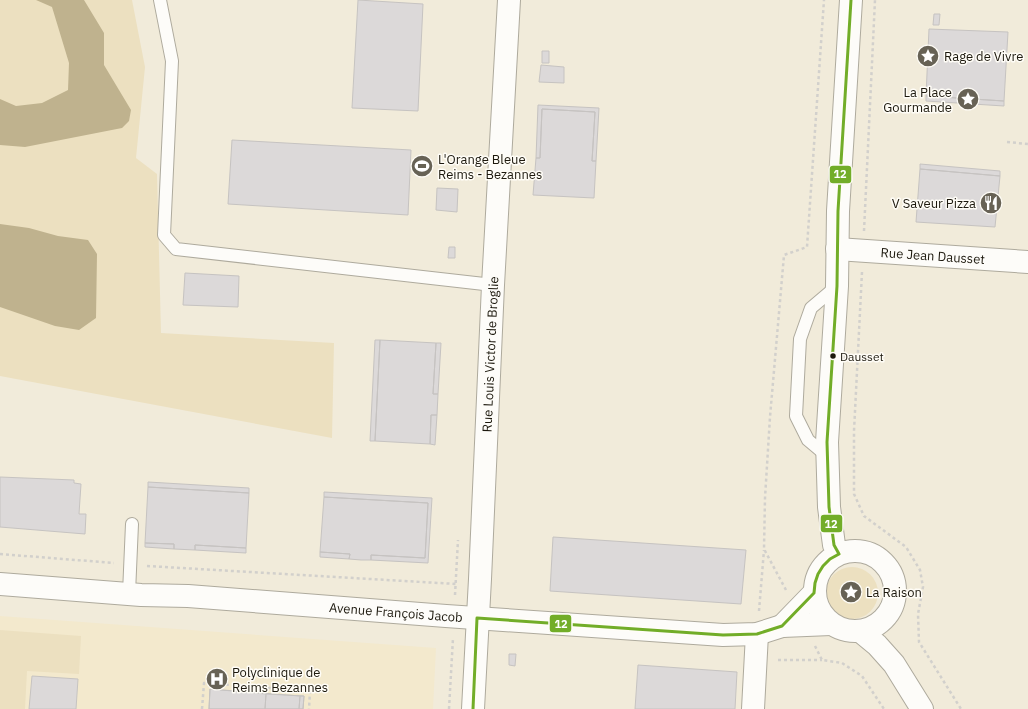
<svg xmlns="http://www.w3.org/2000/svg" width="1028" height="709" font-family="'IBM Plex Sans',sans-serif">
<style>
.built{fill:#f3e9cd}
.green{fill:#ece0c0}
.water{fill:#bfb28e}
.building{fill:#dcd9d9;stroke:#c6c3c1}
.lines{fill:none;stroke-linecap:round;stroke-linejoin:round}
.service-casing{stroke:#aeaa9d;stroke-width:14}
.minor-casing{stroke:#aeaa9d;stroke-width:24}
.tertiary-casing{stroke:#aeaa9d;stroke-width:24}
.path{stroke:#d2d0cc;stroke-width:2.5;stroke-dasharray:3 3;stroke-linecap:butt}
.service{stroke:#fdfcf9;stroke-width:12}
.minor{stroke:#fdfcf9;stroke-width:22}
.tertiary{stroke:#fdfcf9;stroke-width:22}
.bus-1-casing{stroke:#fffdf7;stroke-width:6}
.bus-1{stroke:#72ad28;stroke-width:3}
.bus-dot{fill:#1c180d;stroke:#fffdf7;stroke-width:1.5}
.labels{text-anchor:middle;stroke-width:3;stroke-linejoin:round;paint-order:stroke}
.bus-label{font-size:12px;fill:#1c180d;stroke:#fffdf7;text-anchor:start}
.poi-label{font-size:13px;fill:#1c180d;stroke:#fffdf7;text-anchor:start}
.street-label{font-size:13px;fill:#1c180d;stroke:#fffdf7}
.line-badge{stroke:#fffdf7;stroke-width:1.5}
.badge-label{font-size:11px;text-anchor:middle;font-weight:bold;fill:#fff}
</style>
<rect width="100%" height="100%" fill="#f1ebda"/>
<!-- built -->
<path class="built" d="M 0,616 L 436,648 L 433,709 L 0,709 Z"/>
<!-- green -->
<path class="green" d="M 0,0 L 132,0 L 145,67 L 136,158 L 157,174 L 161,333 L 334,343 L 332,438 L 0,376 Z
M826 593a26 26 0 1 1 52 0a26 26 0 1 1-52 0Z
M 0,630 L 81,636 L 79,674 L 27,671 L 25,709 L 0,709 Z"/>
<!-- water -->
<path class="water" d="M 36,0 L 84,0 L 104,33 L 104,65 L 131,110 L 129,121 L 122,128 L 25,147 L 0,145 L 0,99 L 16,106 L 42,103 L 68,90 L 69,63 L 52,7 Z
M 0,224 L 29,228 L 58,236 L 88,240 L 97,254 L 96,318 L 79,330 L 55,326 L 0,307 Z"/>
<!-- building -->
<path class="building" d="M 358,0 L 423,4 L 418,111 L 352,108 Z
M 934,14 L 940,14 L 939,25 L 933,25 Z
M 929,29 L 1008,32 L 1004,101 L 926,96 Z
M 542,51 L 549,51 L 549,63 L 542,63 Z
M 541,65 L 564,67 L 564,83 L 539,82 Z
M 926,96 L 1004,101 L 1004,106 L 926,101 Z
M 538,105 L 599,108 L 596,161 L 592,161 L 595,112 L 542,109 L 540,158 L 536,158 Z
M 542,109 L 595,112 L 592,161 L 596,161 L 594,198 L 533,195 L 536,158 L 540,158 Z
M 232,140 L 411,150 L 408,215 L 228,204 Z
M 920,164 L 1000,171 L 1000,176 L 920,169 Z
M 920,169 L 1000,176 L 995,227 L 916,222 Z
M 437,188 L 458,189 L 457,212 L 436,210 Z
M 449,247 L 455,247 L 455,258 L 448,258 Z
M 185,273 L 239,276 L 238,307 L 183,305 Z
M 375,340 L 380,340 L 375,441 L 370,441 Z
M 380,340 L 436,343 L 433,394 L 438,394 L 437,415 L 431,415 L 430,444 L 375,441 Z
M 436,343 L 441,343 L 438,394 L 433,394 Z
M 431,415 L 437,415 L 435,445 L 430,444 Z
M 0,477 L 74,480 L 74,483 L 81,484 L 79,514 L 86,514 L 85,534 L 0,527 Z
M 148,482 L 249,488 L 249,493 L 148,487 Z
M 148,487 L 249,493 L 246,548 L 195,545 L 195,550 L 174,549 L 174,544 L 145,543 Z
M 324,492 L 432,498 L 428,563 L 371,560 L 371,555 L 425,558 L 428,503 L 324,497 Z
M 324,497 L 428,503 L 425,558 L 371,555 L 371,560 L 361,560 L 349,559 L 350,554 L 320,552 Z
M 553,537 L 746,550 L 741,604 L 550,591 Z
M 145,543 L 174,544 L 174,549 L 145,547 Z
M 195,545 L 246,548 L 246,553 L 195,550 Z
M 320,552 L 350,554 L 349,559 L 320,557 Z
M 509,654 L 516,654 L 515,666 L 509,665 Z
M 638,665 L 737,672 L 735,709 L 635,709 Z
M 32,676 L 78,679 L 76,709 L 29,709 Z
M 210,689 L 300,696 L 299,709 L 209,709 Z
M 210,689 L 266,694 L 265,709 L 209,709 Z
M 266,694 L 304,696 L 303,709 L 265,709 Z
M 300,696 L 304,696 L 303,709 L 299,709 Z"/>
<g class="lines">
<!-- service casing -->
<g class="service-casing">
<path id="service" d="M 160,0 L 172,61 L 164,235 L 176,249 L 493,285
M 827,456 L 808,440 L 796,416 L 800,339 L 811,308 L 837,286
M 129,593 L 132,524"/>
</g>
<!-- minor casing -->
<g class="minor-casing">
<g id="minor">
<path id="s1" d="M 837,249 L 1028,262"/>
<path id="s2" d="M 0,584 L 141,595 L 188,596 L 446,616 L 723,635 L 757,634 L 782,626 L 831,624"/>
<path d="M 782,626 L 814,593"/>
<path id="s3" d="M 473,709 L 480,579 L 493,285 L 509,0"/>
<path d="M 753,709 L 757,634"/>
</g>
</g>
<!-- tertiary casing -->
<g class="tertiary-casing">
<path id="tertiary" d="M815 591a40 40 0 1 1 80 0a40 40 0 1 1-80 0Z
M 839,554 L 834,545 L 829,507 L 827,442 L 837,286 L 838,211 L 851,0
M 860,631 L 877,645 L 894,664 L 922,709"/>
</g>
<!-- path -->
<path class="path" d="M 1007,142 L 1028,144
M 864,231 L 875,0
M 862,272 L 854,431 L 854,494 L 864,516 L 906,547 L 920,570 L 923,587 L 918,614 L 919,642 L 961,709
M 0,554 L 114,563
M 147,566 L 456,584
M 786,590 L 764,549 L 765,498 L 770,417 L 784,255 L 807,247 L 824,0
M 455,595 L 458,540
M 759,611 L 764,550
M 815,646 L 822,660 L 842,663 L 862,676 L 884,709
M 778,660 L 822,660
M 202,709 L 204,683 L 310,691 L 309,709
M 449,709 L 453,638"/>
<!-- service -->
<use href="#service" class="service"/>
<!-- minor -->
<use href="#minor" class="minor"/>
<!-- tertiary -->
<use href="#tertiary" class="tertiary"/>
<!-- bus-1 casing -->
<g class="bus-1-casing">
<path id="bus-1" d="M 473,709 L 477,618 L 723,635 L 757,634 L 782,626 L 814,593 L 815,583 L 818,574 L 823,566 L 830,559 L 839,554 L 834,545 L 829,507 L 827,442 L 837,286 L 838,211 L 851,0"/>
</g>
<!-- bus-1 -->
<use href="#bus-1" class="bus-1"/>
</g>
<!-- icons -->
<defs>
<g id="sight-disc" transform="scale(1.15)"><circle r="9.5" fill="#676255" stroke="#fffdf7"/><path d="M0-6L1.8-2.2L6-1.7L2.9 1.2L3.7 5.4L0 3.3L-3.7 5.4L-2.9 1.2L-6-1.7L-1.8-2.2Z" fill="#fff"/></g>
<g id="stadium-disc" transform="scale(1.15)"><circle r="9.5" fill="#676255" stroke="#fffdf7"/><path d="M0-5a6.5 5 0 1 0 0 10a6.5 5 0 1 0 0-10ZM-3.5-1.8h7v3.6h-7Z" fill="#fff"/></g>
<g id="restaurant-disc" transform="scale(1.15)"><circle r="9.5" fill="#676255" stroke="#fffdf7"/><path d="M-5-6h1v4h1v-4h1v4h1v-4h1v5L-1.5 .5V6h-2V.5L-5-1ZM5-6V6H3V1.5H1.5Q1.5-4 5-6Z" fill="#fff"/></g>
<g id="hospital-disc" transform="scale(1.15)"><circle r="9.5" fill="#676255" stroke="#fffdf7"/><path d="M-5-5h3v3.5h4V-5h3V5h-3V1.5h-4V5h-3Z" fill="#fff"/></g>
</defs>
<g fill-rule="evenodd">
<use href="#sight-disc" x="928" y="56"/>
<use href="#sight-disc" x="968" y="99"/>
<use href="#stadium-disc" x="422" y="166"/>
<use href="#restaurant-disc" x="991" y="203"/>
<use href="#sight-disc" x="851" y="592"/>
<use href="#hospital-disc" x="217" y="679"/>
</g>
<!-- markers -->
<circle class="bus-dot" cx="833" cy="356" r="3.5"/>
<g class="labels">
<!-- bus labels -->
<g class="bus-label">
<text x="840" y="361">Dausset</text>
</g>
<!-- poi labels -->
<g class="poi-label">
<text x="944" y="61">Rage de Vivre</text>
<text x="952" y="97" text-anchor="end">La Place<tspan x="952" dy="15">Gourmande</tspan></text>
<text x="438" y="164">L'Orange Bleue<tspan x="438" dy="15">Reims - Bezannes</tspan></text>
<text x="976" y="208" text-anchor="end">V Saveur Pizza</text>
<text x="866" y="597">La Raison</text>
<text x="232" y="677">Polyclinique de<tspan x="232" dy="15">Reims Bezannes</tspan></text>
</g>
<!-- street labels -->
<g class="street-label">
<text dy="5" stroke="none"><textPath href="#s1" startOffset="96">Rue Jean Dausset</textPath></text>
<text dy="5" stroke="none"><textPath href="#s3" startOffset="355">Rue Louis Victor de Broglie</textPath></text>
<text dy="5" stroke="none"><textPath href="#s2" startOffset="397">Avenue François Jacob</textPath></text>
</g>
</g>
<g class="line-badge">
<rect x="829" y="165" width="23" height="19" rx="4" fill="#72ad28"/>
<rect x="820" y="514" width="23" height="19" rx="4" fill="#72ad28"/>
<rect x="549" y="614" width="23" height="19" rx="4" fill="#72ad28"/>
</g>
<g class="badge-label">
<text x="840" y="178">12</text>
<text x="831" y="528">12</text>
<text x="561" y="628">12</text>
</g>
</svg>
